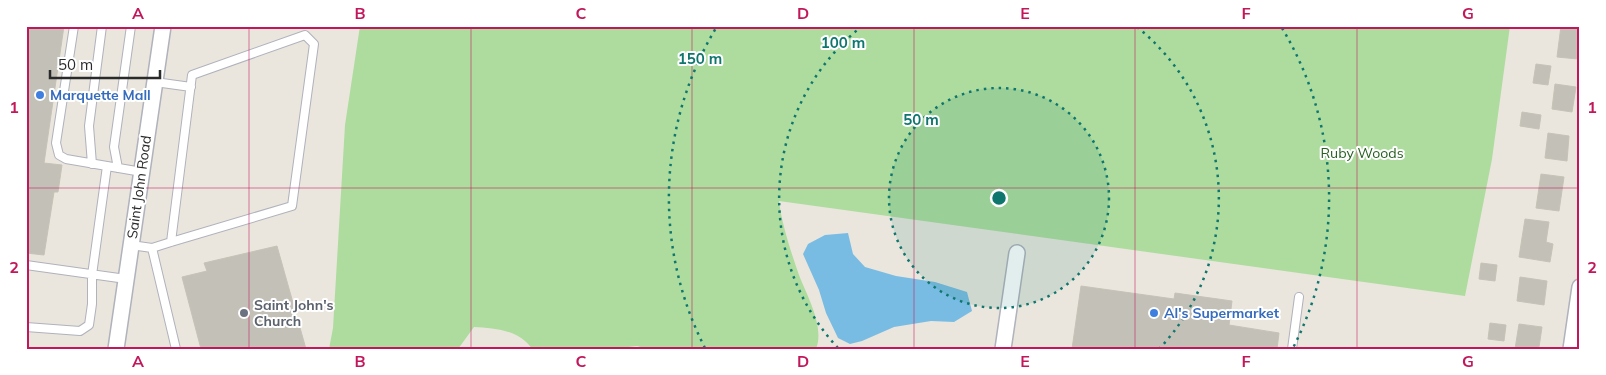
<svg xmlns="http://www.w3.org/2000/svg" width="1606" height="375" font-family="Mulish,sans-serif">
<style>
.green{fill:#addc9e}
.water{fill:#79bce3}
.building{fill:#c3c0b8;stroke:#c6c2b7}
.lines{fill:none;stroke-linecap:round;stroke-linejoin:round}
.lane-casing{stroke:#b0b2bc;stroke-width:10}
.street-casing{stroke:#b0b2bc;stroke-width:18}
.lane{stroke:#fff;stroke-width:8}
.street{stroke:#fff;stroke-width:15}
.grid{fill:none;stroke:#c2185b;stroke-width:1;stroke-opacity:0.55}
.ring{fill:none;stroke:#0f766e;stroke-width:2.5;stroke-dasharray:2.5 5}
.shop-dot{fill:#3f7fe0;stroke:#fff;stroke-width:2}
.worship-dot{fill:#6b7280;stroke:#fff;stroke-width:2}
.labels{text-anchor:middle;stroke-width:4;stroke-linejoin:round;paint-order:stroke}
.shop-label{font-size:14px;font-weight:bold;fill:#366cbe;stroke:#fff;text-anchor:start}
.park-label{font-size:14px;fill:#276020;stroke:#fff}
.street-label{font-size:14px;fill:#2a2a2a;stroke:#fff}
.worship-label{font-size:14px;font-weight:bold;fill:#5b616d;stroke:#fff;text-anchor:start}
.centre{fill:#0f766e;stroke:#fff;stroke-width:2.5}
.ring-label{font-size:15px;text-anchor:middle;font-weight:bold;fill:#0f766e;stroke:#fff;stroke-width:4;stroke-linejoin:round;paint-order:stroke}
.neatline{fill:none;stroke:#c2185b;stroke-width:2}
.grid-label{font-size:16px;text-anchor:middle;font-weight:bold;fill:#c2185b}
</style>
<rect width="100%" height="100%" fill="#eae6dd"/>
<!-- green -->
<path class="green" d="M 360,26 L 1510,26 L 1492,159 L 1465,296 L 779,201 C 782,225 791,252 799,275 C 807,296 825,327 816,349 L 647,349 L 637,346 L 611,349 L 532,349 C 520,330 494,328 474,327 L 458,349 L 329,349 L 333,328 L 345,125 Z"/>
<!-- water -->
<path class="water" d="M 848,233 L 853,254 L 865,267 L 896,276 L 935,282 L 967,292 L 972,311 L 954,322 L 931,321 L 894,327 L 862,341 L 850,344 L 838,338 L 826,313 L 819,290 L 803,254 L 808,244 L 825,235 Z"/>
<!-- building -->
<path class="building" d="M 26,26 L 64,26 L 44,163 L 62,165 L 58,192 L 54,192 L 44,255 L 26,253 Z
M 1561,26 L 1580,26 L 1578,59 L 1557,57 Z
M 1536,64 L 1551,66 L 1548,85 L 1533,83 Z
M 1555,84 L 1576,87 L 1572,112 L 1552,109 Z
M 1522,112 L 1541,115 L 1539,129 L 1520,126 Z
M 1548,133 L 1569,136 L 1567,161 L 1545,158 Z
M 1541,174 L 1564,177 L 1559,211 L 1536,208 Z
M 1525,219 L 1549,222 L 1546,242 L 1553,244 L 1550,262 L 1519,257 Z
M 277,246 L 306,349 L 201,349 L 182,277 L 207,271 L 204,263 Z
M 1481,263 L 1497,265 L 1495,281 L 1479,279 Z
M 1520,277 L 1547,281 L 1544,305 L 1517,301 Z
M 1081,286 L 1174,299 L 1175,293 L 1232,301 L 1229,325 L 1279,333 L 1277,349 L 1072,349 Z
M 1490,323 L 1506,325 L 1504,341 L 1488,339 Z
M 1519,324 L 1542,327 L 1539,347 L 1515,349 Z"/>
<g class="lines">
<!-- lane casing -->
<g class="lane-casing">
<path id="lane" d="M 74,26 L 56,143 L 59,155 L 66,159 L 142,172
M 155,82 L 191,87
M 92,164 L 89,126 L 102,26
M 118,168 L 114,147 L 131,26
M 131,245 L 152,248 L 171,242 L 292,206 L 314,44 L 305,35 L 192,75 L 171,242
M 152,248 L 176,349
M 26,265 L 126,279
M 26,327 L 80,331 L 89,325 L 92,304 L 92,275 L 107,166
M 1292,349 L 1299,297"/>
</g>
<!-- street casing -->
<g class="street-casing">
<path id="street" d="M 116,349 L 163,26
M 1003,349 L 1017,253
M 1571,349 L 1580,287"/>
</g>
<!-- lane -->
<use href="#lane" class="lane"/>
<!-- street -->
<use href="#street" class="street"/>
</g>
<!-- grid -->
<path class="grid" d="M 249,26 L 249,349M 471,26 L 471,349M 692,26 L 692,349M 914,26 L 914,349M 1135,26 L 1135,349M 1357,26 L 1357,349M 26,188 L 1580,188"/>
<!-- distance rings -->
<circle cx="999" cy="198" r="110" fill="#0f766e" fill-opacity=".12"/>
<g class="ring">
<circle cx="999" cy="198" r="110"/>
<path d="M838 348A220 220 0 0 1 861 27M1137 27A220 220 0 0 1 1160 348"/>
<path d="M705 348A330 330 0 0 1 716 28M1282 28A330 330 0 0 1 1293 348"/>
</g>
<!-- markers -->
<g class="shop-dot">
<circle cx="40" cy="95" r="5"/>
<circle cx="1154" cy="313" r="5"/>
</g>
<circle class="worship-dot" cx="244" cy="313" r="5"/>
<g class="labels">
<!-- shop labels -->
<g class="shop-label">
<text x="50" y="100">Marquette Mall</text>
<text x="1164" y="318">Al's Supermarket</text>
</g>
<!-- park labels -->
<g class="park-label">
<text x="1362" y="158">Ruby Woods</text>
</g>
<!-- street labels -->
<g class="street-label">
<text transform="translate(139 187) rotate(-82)" y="5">Saint John Road</text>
</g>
<!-- worship labels -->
<g class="worship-label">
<text x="254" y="310">Saint John's<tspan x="254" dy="16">Church</tspan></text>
</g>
</g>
<circle cx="999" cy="198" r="8" class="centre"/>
<g class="ring-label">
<text x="843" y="48">100 m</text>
<text x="700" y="64">150 m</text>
<text x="921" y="125">50 m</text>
</g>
<!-- border -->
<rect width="1606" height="375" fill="none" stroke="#ffffff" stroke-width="55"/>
<!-- scale -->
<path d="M50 70v8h110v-8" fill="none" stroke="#2a2a2a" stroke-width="2.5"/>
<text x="58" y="70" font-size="15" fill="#2a2a2a" stroke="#ffffff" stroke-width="4" paint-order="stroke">50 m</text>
<rect x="28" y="28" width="1550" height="320" class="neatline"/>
<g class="grid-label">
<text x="138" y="19">A</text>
<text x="360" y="19">B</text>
<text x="581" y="19">C</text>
<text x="803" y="19">D</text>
<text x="1025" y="19">E</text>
<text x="1246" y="19">F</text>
<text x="1468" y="19">G</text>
<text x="14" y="113">1</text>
<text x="1592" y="113">1</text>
<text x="14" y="273">2</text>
<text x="1592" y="273">2</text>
<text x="138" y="367">A</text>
<text x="360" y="367">B</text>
<text x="581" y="367">C</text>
<text x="803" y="367">D</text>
<text x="1025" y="367">E</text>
<text x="1246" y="367">F</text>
<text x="1468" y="367">G</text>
</g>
</svg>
